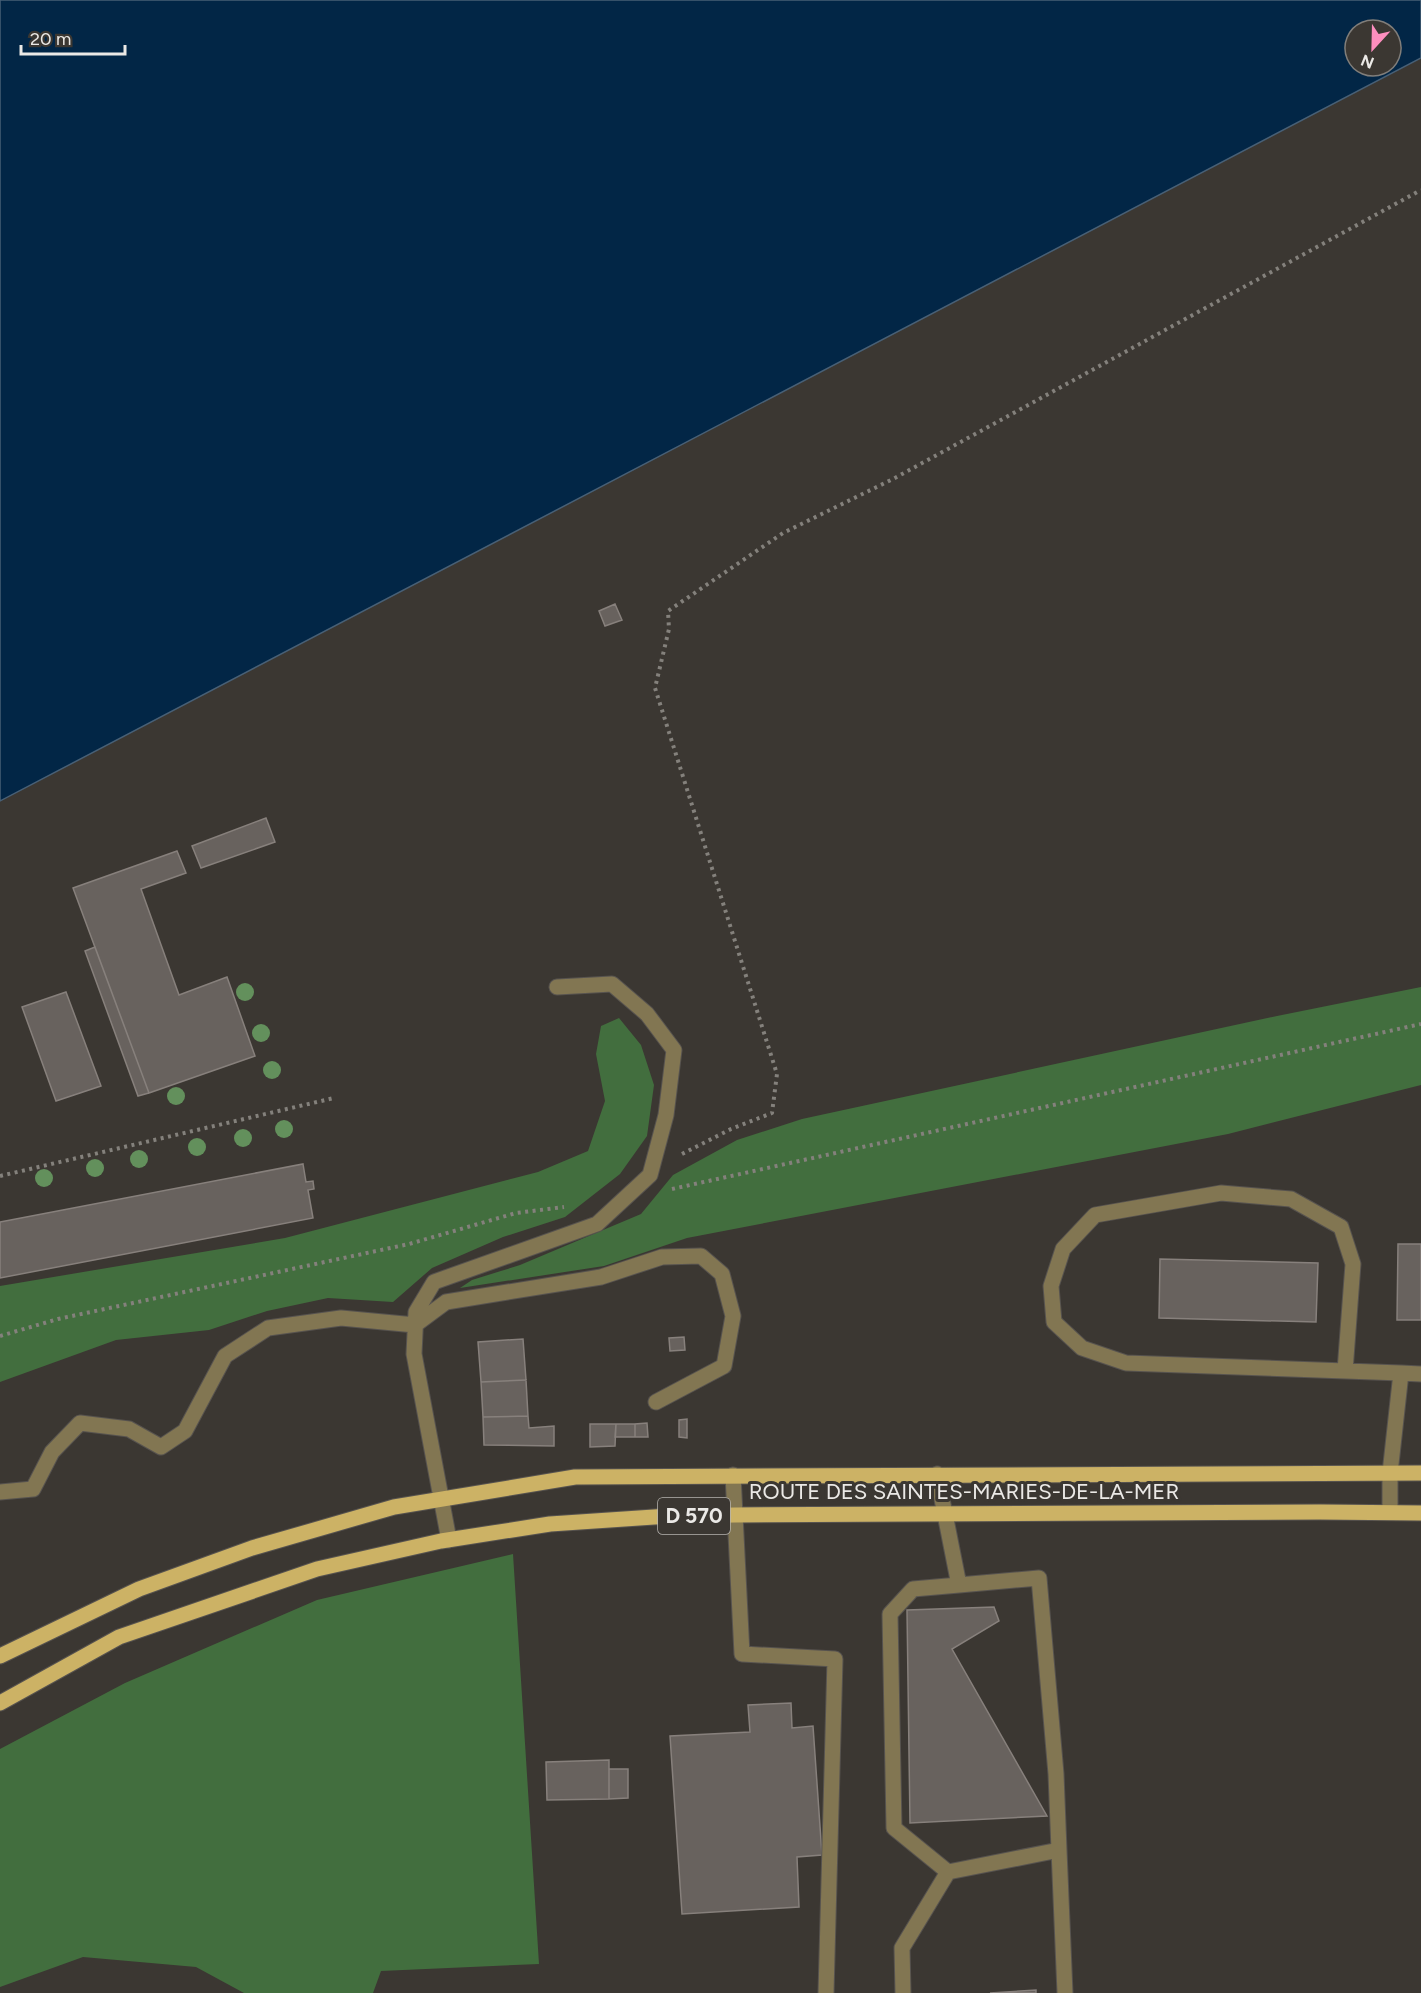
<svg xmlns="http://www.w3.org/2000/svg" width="1421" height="1993" font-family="Figtree,sans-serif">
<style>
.green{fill:#426e3e}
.water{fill:#022646;stroke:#486076;stroke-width:1.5;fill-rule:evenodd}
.building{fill:#68625e;stroke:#87807c;stroke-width:1.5}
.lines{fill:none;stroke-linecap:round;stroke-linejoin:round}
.minor-casing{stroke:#57534f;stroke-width:17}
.major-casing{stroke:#57534f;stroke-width:17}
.path{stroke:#84817c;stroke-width:4;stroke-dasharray:3 4.5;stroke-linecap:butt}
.minor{stroke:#827652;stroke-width:15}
.major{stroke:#ccb265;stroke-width:15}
.tree{fill:#63905c}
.labels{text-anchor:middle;stroke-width:6;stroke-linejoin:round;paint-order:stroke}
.shield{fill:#3b3732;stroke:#b6b4b0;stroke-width:1.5}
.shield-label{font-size:21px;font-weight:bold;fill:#ebe9e6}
.street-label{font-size:22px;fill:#ebe9e6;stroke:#3b3732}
</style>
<rect width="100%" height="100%" fill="#3b3732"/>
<!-- green -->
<path class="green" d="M 1421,987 L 1421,1085 L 1228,1134 L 687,1238 L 604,1266 L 460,1288 L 472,1280 L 520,1265 L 641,1214 L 673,1175 L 737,1140 L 802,1119 L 1277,1016 Z
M 619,1018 L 641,1045 L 654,1085 L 647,1136 L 620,1174 L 565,1217 L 503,1237 L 432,1268 L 393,1302 L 328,1298 L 267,1311 L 209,1330 L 116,1340 L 0,1382 L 0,1286 L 285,1238 L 538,1172 L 588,1151 L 605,1101 L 596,1054 L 601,1026 Z
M 513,1554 L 539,1964 L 381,1971 L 373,1993 L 244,1993 L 196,1967 L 83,1957 L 0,1987 L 0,1749 L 125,1683 L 317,1600 Z"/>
<!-- water -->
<path class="water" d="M 0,0 L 1421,0 L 1421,58 L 0,801 ZM 1355,30 L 1391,30 L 1391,66 L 1355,66 Z"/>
<!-- building -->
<path class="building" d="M 615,604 L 622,620 L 605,626 L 599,611 Z
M 266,818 L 275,842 L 201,868 L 192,846 Z
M 177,851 L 186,873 L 141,889 L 179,995 L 227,977 L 255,1056 L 149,1093 L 73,888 Z
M 95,947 L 149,1093 L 138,1096 L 85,951 Z
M 66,992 L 101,1086 L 56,1101 L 22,1007 Z
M 303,1164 L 306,1182 L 313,1181 L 314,1189 L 308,1190 L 313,1218 L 0,1278 L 0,1222 Z
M 1398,1244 L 1421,1244 L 1421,1320 L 1397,1320 Z
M 1160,1259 L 1318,1263 L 1316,1322 L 1159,1318 Z
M 684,1337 L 685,1350 L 670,1351 L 669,1338 Z
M 523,1339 L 526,1380 L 481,1382 L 478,1342 Z
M 526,1380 L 528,1416 L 483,1417 L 481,1382 Z
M 528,1416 L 529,1428 L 554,1426 L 554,1446 L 484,1445 L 483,1417 Z
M 687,1419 L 687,1438 L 679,1437 L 679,1420 Z
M 647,1423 L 648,1437 L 635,1437 L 635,1424 Z
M 590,1424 L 616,1424 L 615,1446 L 590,1447 Z
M 616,1424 L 635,1424 L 635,1437 L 615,1437 Z
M 994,1607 L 999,1621 L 952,1649 L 1047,1816 L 910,1823 L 907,1610 Z
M 791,1703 L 792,1728 L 813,1726 L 822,1855 L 797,1857 L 799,1907 L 682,1914 L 670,1736 L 750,1732 L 748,1705 Z
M 609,1760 L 609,1799 L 547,1800 L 546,1762 Z
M 609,1769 L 628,1769 L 628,1798 L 609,1799 Z
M 1036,1990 L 1036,1993 L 990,1993 Z"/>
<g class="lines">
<!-- minor casing -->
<g class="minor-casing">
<path id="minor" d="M 1345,1371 L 1353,1264 L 1341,1227 L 1291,1199 L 1221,1193 L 1095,1215 L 1063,1249 L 1051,1286 L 1054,1322 L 1082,1348 L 1126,1363 L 1401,1373
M 937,1474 L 959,1585 L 913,1589 L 890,1614 L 894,1828 L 948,1872 L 1059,1850 L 1056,1774 L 1039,1578 L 959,1585
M 733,1475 L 742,1654 L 835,1659 L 826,1993
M 0,1492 L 33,1489 L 52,1452 L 80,1423 L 129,1429 L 161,1447 L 185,1431 L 225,1356 L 268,1328 L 341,1318 L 415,1325 L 446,1302 L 601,1277 L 662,1257 L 701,1256 L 722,1274 L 733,1316 L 724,1366 L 656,1402
M 1390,1512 L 1390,1473 L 1401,1373 L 1421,1374
M 449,1540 L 414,1354 L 416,1312 L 434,1282 L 597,1224 L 650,1175 L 666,1115 L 674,1050 L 647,1014 L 612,984 L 557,987
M 1059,1850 L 1065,1993
M 903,1993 L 902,1948 L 948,1872"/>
</g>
<!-- major casing -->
<g class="major-casing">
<path id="major" d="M 0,1656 L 139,1589 L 252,1548 L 394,1507 L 575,1477 L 1421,1473
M 0,1703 L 119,1637 L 317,1569 L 441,1541 L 550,1524 L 669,1516 L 735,1515 L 1320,1512 L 1421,1513"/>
</g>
<!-- path -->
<path class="path" d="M 682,1154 L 731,1129 L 772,1113 L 777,1074 L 655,688 L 669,629 L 668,611 L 783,533 L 893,479 L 1421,190
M 0,1176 L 334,1098
M 672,1189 L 1421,1024
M 0,1336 L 58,1319 L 409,1244 L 516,1213 L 564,1207"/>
<!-- minor -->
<use href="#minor" class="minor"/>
<!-- major -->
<use href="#major" class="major"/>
</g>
<!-- trees -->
<g class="tree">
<circle cx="245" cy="992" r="9"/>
<circle cx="261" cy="1033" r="9"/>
<circle cx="272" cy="1070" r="9"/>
<circle cx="176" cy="1096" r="9"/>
<circle cx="284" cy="1129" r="9"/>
<circle cx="243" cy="1138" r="9"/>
<circle cx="197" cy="1147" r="9"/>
<circle cx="139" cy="1159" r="9"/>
<circle cx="95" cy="1168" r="9"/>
<circle cx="44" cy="1178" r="9"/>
</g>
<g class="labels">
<!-- shield labels -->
<rect class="shield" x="658" y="1498" width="72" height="36" rx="4.5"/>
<g class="shield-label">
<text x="694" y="1523">D 570</text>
</g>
<!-- street labels -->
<g class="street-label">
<text x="964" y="1499">ROUTE DES SAINTES-MARIES-DE-LA-MER</text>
</g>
</g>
<!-- north arrow -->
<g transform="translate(1373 48) rotate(202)"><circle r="28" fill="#3b3732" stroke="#817e7a" stroke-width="1.5"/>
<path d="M0-4.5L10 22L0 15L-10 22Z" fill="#fd8ebe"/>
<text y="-9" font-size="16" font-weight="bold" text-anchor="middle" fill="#ebe9e6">N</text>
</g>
<!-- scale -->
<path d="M21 45v9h104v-9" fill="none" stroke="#ebe9e6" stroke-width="3"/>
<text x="30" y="45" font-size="18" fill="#ebe9e6" stroke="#3b3732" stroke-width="4.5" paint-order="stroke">20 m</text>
</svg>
